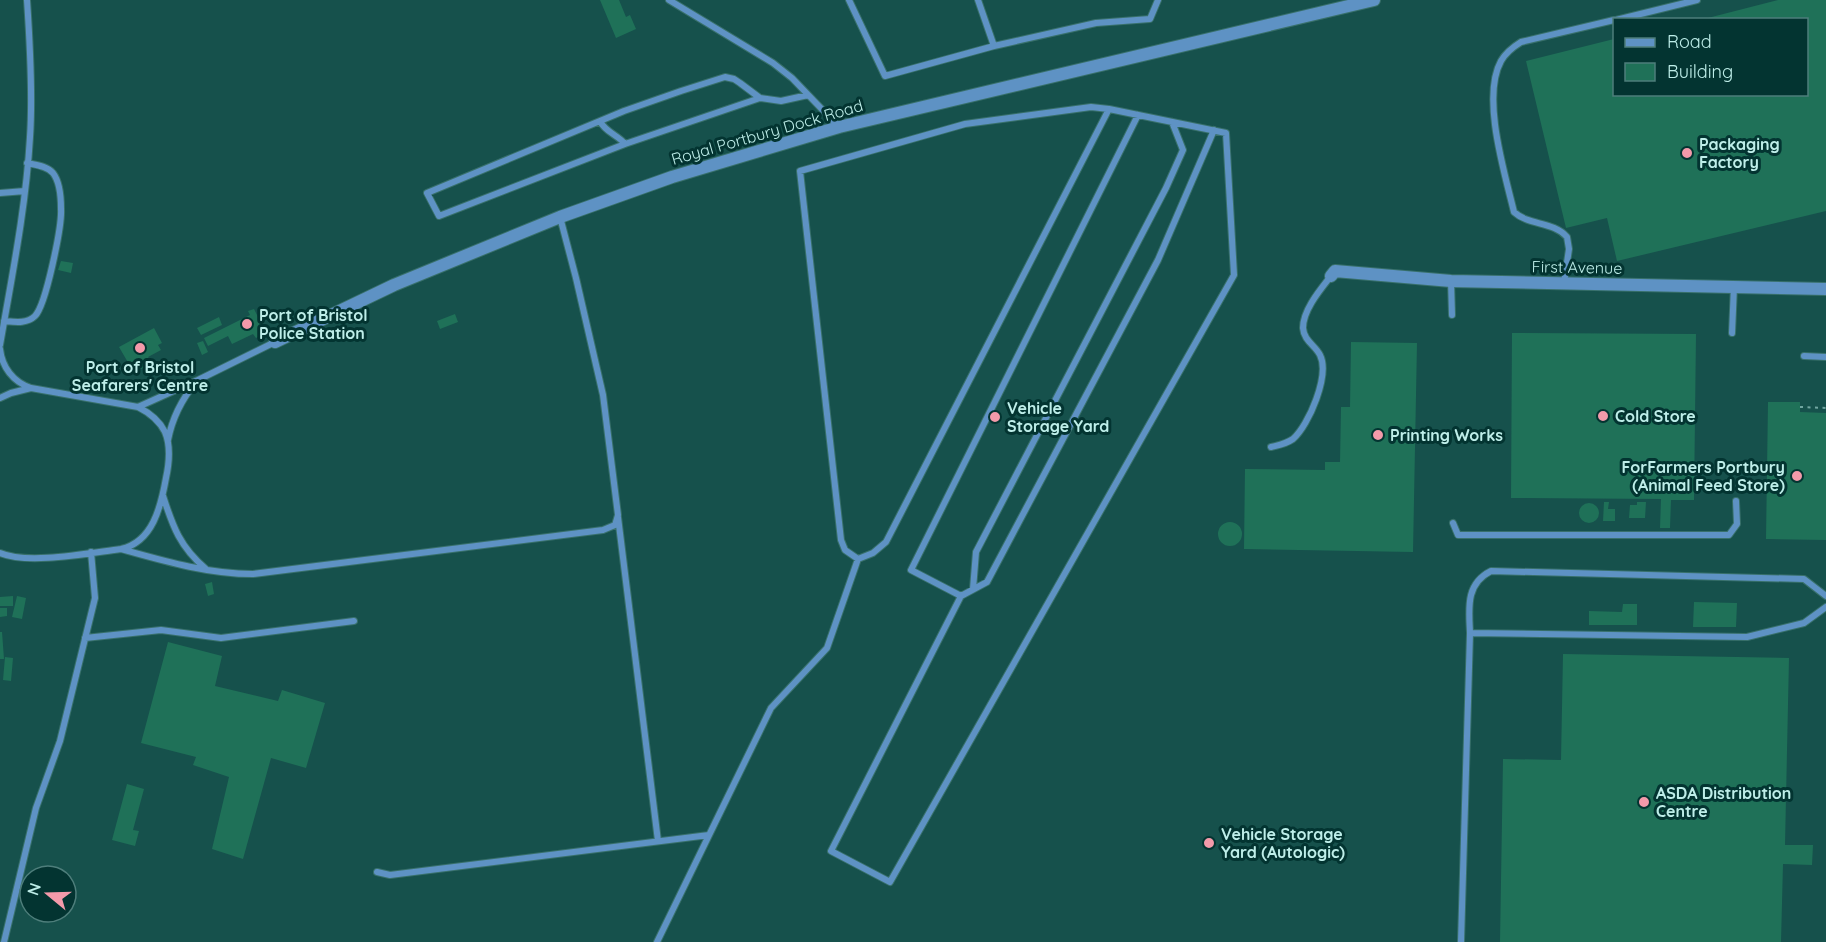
<svg xmlns="http://www.w3.org/2000/svg" width="1826" height="942" font-family="Quicksand,sans-serif">
<style>
.building{fill:#1f7158}
.lines{fill:none;stroke-linecap:round;stroke-linejoin:round}
.service-casing{stroke:#38706b;stroke-width:8}
.minor-casing{stroke:#38706b;stroke-width:14}
.path{stroke:#71a6a1;stroke-width:2;stroke-dasharray:3 4.5;stroke-linecap:butt}
.service{stroke:#5e92c4;stroke-width:6}
.minor{stroke:#5e92c4;stroke-width:12}
.poi-dot{fill:#f39aaa;stroke:#033431;stroke-width:2}
.labels{text-anchor:middle;stroke-width:6;stroke-linejoin:round;paint-order:stroke}
.street-label{font-size:16px;fill:#beeee9;stroke:#033431}
.poi-label{font-size:16px;font-weight:bold;fill:#beeee9;stroke:#033431;text-anchor:start}
</style>
<rect width="100%" height="100%" fill="#16514c"/>
<!-- building -->
<path class="building" d="M 600,0 L 619,0 L 626,17 L 630,15 L 636,29 L 616,38 Z
M 1778,0 L 1826,0 L 1826,211 L 1617,261 L 1607,218 L 1566,228 L 1526,61 L 1614,39 L 1614,94 L 1806,94 L 1806,20 L 1700,20 Z
M 61,261 L 73,263 L 71,273 L 58,270 Z
M 254,309 L 266,333 L 256,338 L 253,334 L 232,344 L 228,336 L 208,346 L 204,338 L 250,315 L 248,311 Z
M 455,314 L 458,322 L 440,329 L 437,321 Z
M 219,317 L 222,325 L 201,335 L 197,328 Z
M 154,328 L 162,343 L 158,345 L 161,350 L 148,357 L 150,360 L 144,368 L 133,371 L 119,347 Z
M 1512,333 L 1696,334 L 1694,500 L 1671,500 L 1670,528 L 1660,528 L 1661,499 L 1511,498 Z
M 203,341 L 208,352 L 202,355 L 197,343 Z
M 1351,342 L 1417,343 L 1413,552 L 1244,549 L 1245,469 L 1325,470 L 1325,462 L 1340,462 L 1341,407 L 1350,407 Z
M 1768,402 L 1800,402 L 1800,412 L 1826,413 L 1826,540 L 1766,539 Z
M 1604,502 L 1609,502 L 1608,509 L 1615,509 L 1615,521 L 1603,521 Z
M 1637,502 L 1646,502 L 1645,518 L 1629,518 L 1630,505 L 1637,505 Z
M1579 513a10 10 0 1 1 20 0a10 10 0 1 1-20 0Z
M1218 534a12 12 0 1 1 24 0a12 12 0 1 1-24 0Z
M 212,582 L 214,594 L 208,596 L 205,584 Z
M 13,596 L 13,606 L 0,606 L 0,597 Z
M 17,596 L 26,598 L 22,619 L 12,617 Z
M 1694,602 L 1737,603 L 1736,627 L 1693,627 Z
M 1623,604 L 1637,604 L 1637,625 L 1589,625 L 1589,611 L 1622,612 Z
M 0,608 L 7,608 L 7,616 L 0,617 Z
M 0,632 L 2,632 L 4,659 L 0,659 Z
M 168,642 L 222,656 L 215,686 L 278,701 L 282,690 L 325,703 L 306,768 L 271,758 L 243,859 L 212,849 L 229,777 L 193,765 L 196,757 L 141,743 Z
M 1563,654 L 1789,658 L 1785,845 L 1813,845 L 1812,865 L 1783,864 L 1781,942 L 1500,942 L 1503,759 L 1561,760 Z
M 5,657 L 13,658 L 11,681 L 3,680 Z
M 127,784 L 144,789 L 133,830 L 139,831 L 135,846 L 112,840 Z"/>
<g class="lines">
<!-- service casing -->
<g class="service-casing">
<path id="service" d="M 669,0 L 773,63 L 792,78 L 839,127
M 849,0 L 885,76 L 994,46
M 978,0 L 994,46 L 1096,23 L 1150,19 L 1158,0
M 1616,20 L 1697,0
M 760,98 L 740,83 L 734,79 L 725,77 L 681,91 L 624,111 L 427,193 L 439,216 L 625,144 L 760,98 L 781,101 L 808,95
M 1091,107 L 1109,109 L 886,542 L 873,553 L 858,559 L 845,550 L 841,540 L 800,171 L 965,124 Z
M 1109,109 L 1226,133 L 1234,275 L 890,882 L 831,851 L 961,596 L 987,582 L 1158,260 L 1214,130
M 600,121 C 605,132 618,135 625,144
M 0,193 L 25,191
M 1451,281 L 1452,315
M 1564,283 L 1569,249 L 1567,237 C 1553,221 1529,226 1514,212 C 1505,174 1481,97 1501,61 C 1506,52 1513,47 1521,42 L 1614,20
M 4,321 C 15,322 27,324 35,316 C 46,305 62,226 61,209 C 61,197 60,182 53,173 C 47,166 36,165 27,163
M 1732,333 L 1734,286
M 0,345 C 12,276 26,207 30,137 C 33,93 30,44 27,0
M 0,349 C 2,367 13,382 31,388
M 1804,356 L 1826,357
M 0,398 L 11,393 L 31,388 L 138,407 C 148,412 159,420 165,432 C 171,446 169,464 166,478 C 161,506 153,542 121,549 C 89,553 28,565 0,553
M 138,407 L 198,380 L 275,342
M 168,440 C 172,419 182,399 196,382
M 1271,447 C 1279,445 1286,444 1293,439 C 1309,425 1330,375 1320,355 C 1315,345 1304,341 1303,328 C 1303,310 1320,290 1331,276
M 163,496 C 173,527 180,547 206,569
M 618,517 L 658,841
M 1453,523 L 1458,535 L 1729,535 L 1737,524 L 1736,501
M 121,549 C 164,561 208,574 253,574 L 603,530 L 615,525 L 618,515 L 603,395 L 576,278 L 560,217
M 973,589 L 976,552 L 1166,188 L 1183,150 L 1172,122
M 961,596 L 911,570 L 1138,115
M 1470,633 L 1747,637 L 1804,623 L 1826,607
M 85,638 L 161,630 L 221,638 L 354,621
M 377,872 L 390,875 L 709,835
M 4,942 L 36,808 L 60,741 L 95,598 L 91,552
M 657,942 L 771,708 L 827,648 L 858,559
M 1461,942 L 1470,633 C 1469,609 1465,584 1491,571 L 1804,579 L 1826,596"/>
</g>
<!-- minor casing -->
<g class="minor-casing">
<path id="minor" d="M 1331,276 L 1335,271 L 1451,281 L 1826,289
M 275,342 L 394,285 L 560,217 L 672,177 L 839,127 L 1374,0"/>
</g>
<!-- path -->
<path class="path" d="M 1800,407 L 1826,408"/>
<!-- service -->
<use href="#service" class="service"/>
<!-- minor -->
<use href="#minor" class="minor"/>
</g>
<!-- markers -->
<g class="poi-dot">
<circle cx="1687" cy="153" r="6"/>
<circle cx="247" cy="324" r="6"/>
<circle cx="140" cy="348" r="6"/>
<circle cx="1603" cy="416" r="6"/>
<circle cx="995" cy="417" r="6"/>
<circle cx="1378" cy="435" r="6"/>
<circle cx="1797" cy="476" r="6"/>
<circle cx="1644" cy="802" r="6"/>
<circle cx="1209" cy="843" r="6"/>
</g>
<g class="labels">
<!-- street labels -->
<g class="street-label">
<text transform="translate(767 132) rotate(-16)" y="6">Royal Portbury Dock Road</text>
<text transform="translate(1577 267) rotate(1)" y="6">First Avenue</text>
</g>
<!-- poi labels -->
<g class="poi-label">
<text x="1699" y="150">Packaging<tspan x="1699" dy="18">Factory</tspan></text>
<text x="259" y="321">Port of Bristol<tspan x="259" dy="18">Police Station</tspan></text>
<text x="140" y="373" text-anchor="middle">Port of Bristol<tspan x="140" dy="18">Seafarers' Centre</tspan></text>
<text x="1007" y="414">Vehicle<tspan x="1007" dy="18">Storage Yard</tspan></text>
<text x="1615" y="422">Cold Store</text>
<text x="1390" y="441">Printing Works</text>
<text x="1785" y="473" text-anchor="end">ForFarmers Portbury<tspan x="1785" dy="18">(Animal Feed Store)</tspan></text>
<text x="1656" y="799">ASDA Distribution<tspan x="1656" dy="18">Centre</tspan></text>
<text x="1221" y="840">Vehicle Storage<tspan x="1221" dy="18">Yard (Autologic)</tspan></text>
</g>
</g>
<!-- legend -->
<rect x="1613" y="18" width="195" height="78" fill="#033431" stroke="#4e7e7b" stroke-width="1.5"/>
<rect x="1625" y="38" width="30" height="9" fill="#5e92c4" stroke="#4e7e7b" stroke-width="1.5"/>
<text x="1667" y="48" font-size="18" fill="#beeee9">Road</text>
<rect x="1625" y="63" width="30" height="18" fill="#1f7158" stroke="#4e7e7b" stroke-width="1.5"/>
<text x="1667" y="78" font-size="18" fill="#beeee9">Building</text>
<!-- north arrow -->
<g transform="translate(48 894) rotate(289)"><circle r="28" fill="#033431" stroke="#4e7e7b" stroke-width="1.5"/>
<path d="M0-4.5L10 22L0 15L-10 22Z" fill="#f39aaa"/>
<text y="-9" font-size="16" font-weight="bold" text-anchor="middle" fill="#beeee9">N</text>
</g>
</svg>
